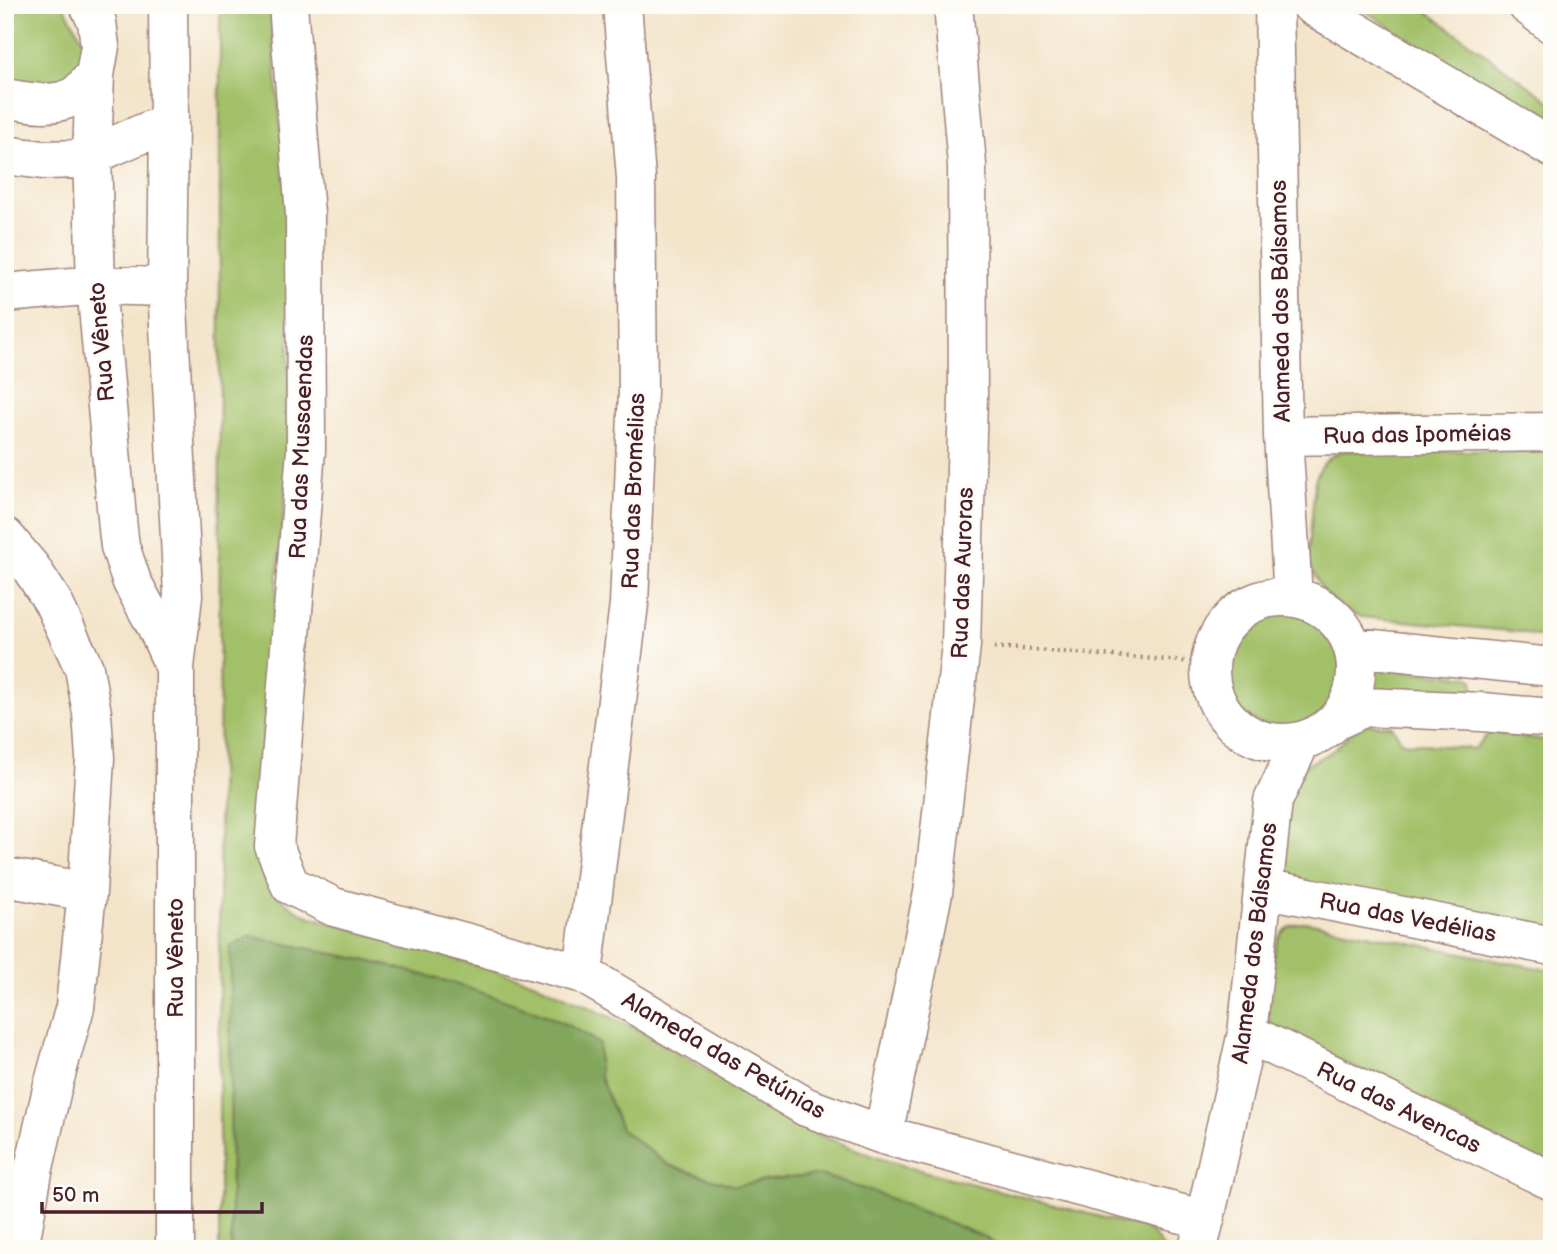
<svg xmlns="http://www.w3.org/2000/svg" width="1557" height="1254" font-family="'Balsamiq Sans',sans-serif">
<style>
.green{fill:#a2c068;stroke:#76704a;stroke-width:2}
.forest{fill:#81a65c;stroke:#666244;stroke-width:2}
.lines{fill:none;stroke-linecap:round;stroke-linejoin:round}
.minor-casing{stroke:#9e827a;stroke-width:41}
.path{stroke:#9e827a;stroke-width:4.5;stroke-dasharray:2 5;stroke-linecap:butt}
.minor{stroke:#fff;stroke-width:38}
.labels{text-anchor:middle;stroke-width:6;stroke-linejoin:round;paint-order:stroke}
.street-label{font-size:23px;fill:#4a1f2b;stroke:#fdfcf7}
</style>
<rect width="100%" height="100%" fill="#fdfcf7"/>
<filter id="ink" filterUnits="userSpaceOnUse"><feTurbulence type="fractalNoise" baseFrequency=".0143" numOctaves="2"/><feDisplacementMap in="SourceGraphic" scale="14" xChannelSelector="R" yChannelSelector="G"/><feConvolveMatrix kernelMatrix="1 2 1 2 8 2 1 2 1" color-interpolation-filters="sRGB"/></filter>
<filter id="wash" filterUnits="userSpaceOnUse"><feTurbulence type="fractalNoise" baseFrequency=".00686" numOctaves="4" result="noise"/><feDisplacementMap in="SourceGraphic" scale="28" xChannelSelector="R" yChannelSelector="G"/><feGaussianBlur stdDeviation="1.57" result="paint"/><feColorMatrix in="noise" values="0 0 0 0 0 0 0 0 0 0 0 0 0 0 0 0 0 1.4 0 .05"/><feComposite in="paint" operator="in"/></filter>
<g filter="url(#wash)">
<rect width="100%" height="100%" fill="#f3e4c9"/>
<!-- green -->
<path class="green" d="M 5,5 L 63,5 L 84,42 L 76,82 L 5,87 Z
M 220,5 L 270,5 L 289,222 L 289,456 L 254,835 C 256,875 272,898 308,916 L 531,981 L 639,1030 L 787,1118 L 817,1134 L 881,1159 L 915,1169 L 1143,1228 L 1153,1234 L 1164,1249 L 1003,1249 L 984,1237 L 876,1193 L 820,1175 L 760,1181 L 735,1186 L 668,1165 L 621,1129 L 599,1075 L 599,1044 C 570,1023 537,1011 503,1000 C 453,982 401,968 349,957 C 316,950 283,944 250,936 L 230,947 L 231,1249 L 219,1249 Z
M 1356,5 L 1418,5 L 1552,103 L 1552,132 Z
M 1341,451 L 1552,451 L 1552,638 L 1541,637 L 1520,632 L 1362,617 L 1345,610 L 1331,599 L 1321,588 L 1308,561 L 1315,480 C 1320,466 1326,458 1341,451 Z
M1225 670a58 58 0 1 1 116 0a58 58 0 1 1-116 0Z
M 1378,668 L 1470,677 L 1473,680 L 1474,692 L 1471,697 L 1375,690 C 1365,683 1368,673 1378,668 Z
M 1366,724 L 1392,726 L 1402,742 L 1474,749 L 1490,732 L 1552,741 L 1552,931 L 1291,882 L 1282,869 L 1286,793 L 1306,765 L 1328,754 L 1340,744 L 1350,733 Z
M 1306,922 L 1552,971 L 1552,1168 L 1273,1027 L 1268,1018 L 1266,1007 C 1268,991 1272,944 1281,934 C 1287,926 1296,923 1306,922 Z"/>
<!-- forest -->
<path class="forest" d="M 250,936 C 283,944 316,950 349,957 C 401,968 453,982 503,1000 C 536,1011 570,1023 599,1044 L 599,1075 L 621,1129 L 668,1165 L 735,1186 L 760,1181 L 820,1175 L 876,1193 L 984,1237 L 1003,1249 L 231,1249 L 230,947 Z"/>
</g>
<g filter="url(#ink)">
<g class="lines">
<!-- minor casing -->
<g class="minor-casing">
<path id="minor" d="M 89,5 L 97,22 L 100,46 L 95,75 L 92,155 L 96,285 L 118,529 L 120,546 L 132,582 L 156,626 L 175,668
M 168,5 L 169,122 L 167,287 L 183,595 L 175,668 L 175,1249
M 288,5 L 305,214 L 306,450 L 274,846 L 290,885 L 334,907 L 583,974 L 806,1107 L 883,1135 L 1205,1220
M 1274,5 L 1283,436 L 1293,597
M 1311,5 L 1552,148
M 1527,5 L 1552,24
M 5,98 C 27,102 56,108 76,95 C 83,90 89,81 95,75
M 5,155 L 43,160 L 83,159 L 169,122
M 5,293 L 96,285 L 167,287
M 1283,436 L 1552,432
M 5,537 L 31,568 L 53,602 L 84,668 L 92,713 L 95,758 L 87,892 L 75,1007 L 52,1089 L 33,1172 L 19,1249
M1210 670a73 73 0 1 1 146 0a73 73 0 1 1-146 0Z
M 1353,647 L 1552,667
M 1337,720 L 1365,707 L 1482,712 L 1552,718
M 5,877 L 87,892
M 1263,888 L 1552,946
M 583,974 L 629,604 L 638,391 L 636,178 L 622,5
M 1247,1033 L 1552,1181
M 883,1135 L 933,893 L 961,645 L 968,398 L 967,165 L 953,5
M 1198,1249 L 1247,1033 L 1273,801 L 1301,741"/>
</g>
<!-- path -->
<path class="path" d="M 994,647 L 1210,663"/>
<!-- minor -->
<use href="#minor" class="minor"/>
</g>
</g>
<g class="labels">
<!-- street labels -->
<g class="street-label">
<text transform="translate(1280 301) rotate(-91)" y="8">Alameda dos Bálsamos</text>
<text transform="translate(101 342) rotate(-95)" y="8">Rua Vêneto</text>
<text transform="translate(1417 434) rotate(-1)" y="8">Rua das Ipoméias</text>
<text transform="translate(301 447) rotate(-88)" y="8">Rua das Mussaendas</text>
<text transform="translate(633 491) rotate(-88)" y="8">Rua das Bromélias</text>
<text transform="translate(962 573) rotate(-88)" y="8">Rua das Auroras</text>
<text transform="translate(1408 917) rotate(11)" y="8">Rua das Vedélias</text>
<text transform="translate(1254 943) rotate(-83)" y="8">Alameda dos Bálsamos</text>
<text transform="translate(175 958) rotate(-90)" y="8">Rua Vêneto</text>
<text transform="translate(724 1055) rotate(30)" y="8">Alameda das Petúnias</text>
<text transform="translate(1399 1107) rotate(26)" y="8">Rua das Avencas</text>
</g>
</g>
<!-- margin -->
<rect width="1557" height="1254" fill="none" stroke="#fdfcf7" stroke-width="28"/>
<!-- scale -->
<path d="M42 1202v10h220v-10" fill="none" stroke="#4a1f2b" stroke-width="3.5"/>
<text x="52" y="1202" font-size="21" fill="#4a1f2b" stroke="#fdfcf7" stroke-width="5" paint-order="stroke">50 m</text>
</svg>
